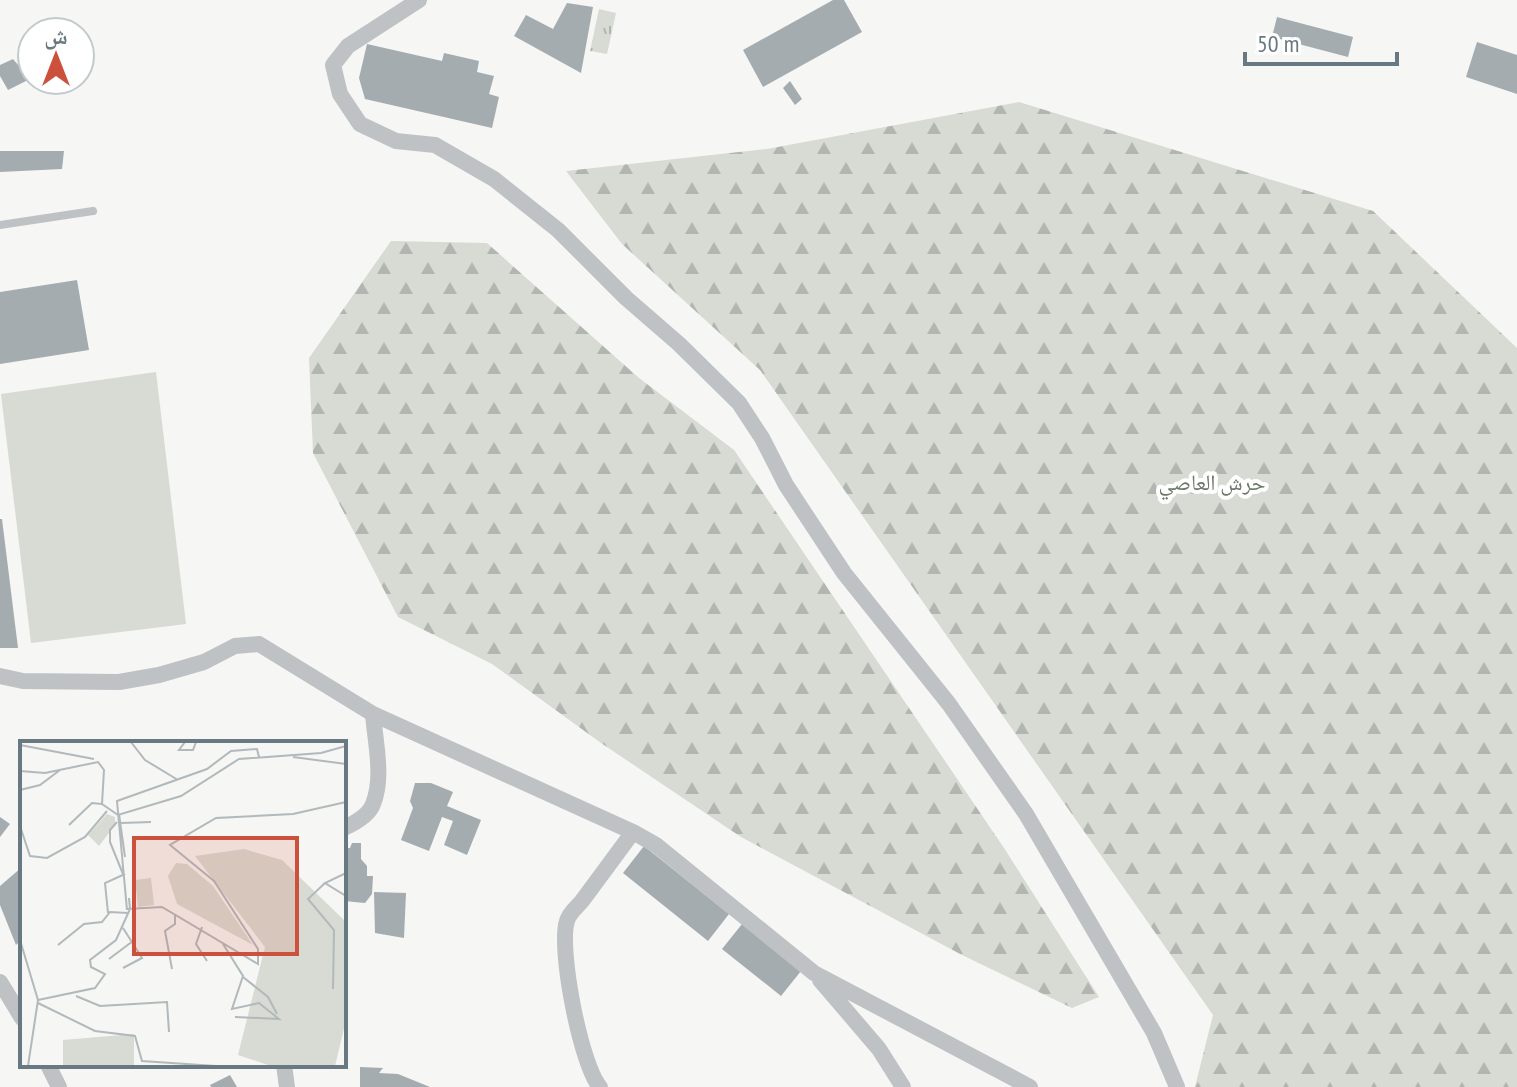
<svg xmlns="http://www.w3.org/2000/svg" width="1517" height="1087" font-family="'PT Sans Narrow','Noto Naskh Arabic',sans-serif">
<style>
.forest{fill:url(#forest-firs)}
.park{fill:url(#park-tufts)}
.garden{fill:#d7dbd3}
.building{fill:#a4acb0}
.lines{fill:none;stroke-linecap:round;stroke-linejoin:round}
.service{stroke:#bec2c5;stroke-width:8}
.minor{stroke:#bec2c5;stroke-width:16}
.labels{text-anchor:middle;stroke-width:8;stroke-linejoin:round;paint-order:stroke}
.park-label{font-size:22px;fill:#6c7967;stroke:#fff}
.inset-road{fill:none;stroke:#b1b9bc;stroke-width:2}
.view{fill:#cd503d;fill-opacity:0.15;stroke:#cd503d;stroke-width:4}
.inset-edge{fill:none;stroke:#697981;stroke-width:4}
</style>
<defs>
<pattern id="forest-firs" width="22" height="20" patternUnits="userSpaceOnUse" patternTransform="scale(2)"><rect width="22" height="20" fill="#d7dbd3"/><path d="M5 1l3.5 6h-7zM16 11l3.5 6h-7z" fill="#b2b6b1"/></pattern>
<pattern id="park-tufts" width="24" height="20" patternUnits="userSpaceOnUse" patternTransform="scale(2)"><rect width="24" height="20" fill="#d7dbd3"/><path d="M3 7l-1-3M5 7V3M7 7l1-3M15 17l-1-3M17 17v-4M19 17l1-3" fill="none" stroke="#b2b6b1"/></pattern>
</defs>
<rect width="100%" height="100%" fill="#f6f6f4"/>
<!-- forest -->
<path class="forest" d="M 1019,102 L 1373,211 L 1517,348 L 1517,1087 L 1195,1087 L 1213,1015 L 760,370 L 622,244 L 566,171 L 767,149 Z
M 391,241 L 487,243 L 639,378 L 734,450 L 1004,848 L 1099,997 L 1072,1008 L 962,955 L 741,837 L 601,743 L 492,664 L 398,617 L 313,453 L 309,358 Z"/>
<!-- park -->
<path class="park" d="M 599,9 L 616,13 L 607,54 L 590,51 Z"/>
<!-- garden -->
<path class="garden" d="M 156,372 L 186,624 L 31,643 L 1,394 Z"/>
<!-- building -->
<path class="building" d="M 833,0 L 844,0 L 862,32 L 763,87 L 743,50 Z
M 567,3 L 593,7 L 581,73 L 514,36 L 526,15 L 553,29 Z
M 1277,17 L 1353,37 L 1348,57 L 1272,37 Z
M 1477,42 L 1517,55 L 1517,94 L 1466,77 Z
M 367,44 L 442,61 L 444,53 L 479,61 L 477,72 L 494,76 L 489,94 L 499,97 L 492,128 L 365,99 L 359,78 Z
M 13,59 L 30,79 L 8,90 L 0,76 L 0,65 Z
M 790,81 L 802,99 L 795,105 L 783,88 Z
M 0,151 L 64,151 L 62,169 L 0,172 Z
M 77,280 L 89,350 L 0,364 L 0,292 Z
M 0,519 L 2,519 L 18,648 L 0,648 Z
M 415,783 L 431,783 L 453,792 L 447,806 L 481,820 L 467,855 L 444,845 L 453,821 L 442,817 L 429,851 L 401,840 L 413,808 L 410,801 Z
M 0,817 L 10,824 L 0,837 Z
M 352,843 L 361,843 L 361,859 L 367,866 L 367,876 L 373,876 L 372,894 L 365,903 L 344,901 L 344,848 L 350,848 Z
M 644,846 L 729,914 L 708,941 L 623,873 Z
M 22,867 L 22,939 L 16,945 L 0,905 L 0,886 Z
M 374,892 L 406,893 L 404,938 L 375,933 Z
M 742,924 L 801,971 L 781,996 L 722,949 Z
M 360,1067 L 383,1068 L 379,1073 L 398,1074 L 430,1087 L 360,1087 Z
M 230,1075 L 237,1087 L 211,1087 L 210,1085 Z"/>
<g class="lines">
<!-- service -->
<path class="service" d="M 0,225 L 93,211"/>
<!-- minor -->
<path class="minor" d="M 419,0 L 348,46 L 333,65 L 340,94 L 360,124 L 396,141 L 435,145 L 494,179 L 558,230 L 626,298 L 679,344 L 739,403 L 762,438 L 786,485 L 844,573 L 949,704 L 1026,814 L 1154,1033 L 1177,1087
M 0,676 L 23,681 L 119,682 L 159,675 L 204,662 L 235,646 L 259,644 L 373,714 L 633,832 L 656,845 L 814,973 L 1030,1087
M 344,828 C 355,823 369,815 373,804 C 384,778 375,741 373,714
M 820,980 L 879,1049 L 903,1087
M 0,982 L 22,1018
M 48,1065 L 59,1087
M 284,1065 L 287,1087
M 600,1087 C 581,1066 558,948 567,921 C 569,913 577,907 582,901 C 599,878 616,855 633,832"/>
</g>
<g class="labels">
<!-- park labels -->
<g class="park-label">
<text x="1212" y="490">حرش العاصي</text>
</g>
</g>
<!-- overview -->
<g transform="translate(20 741)">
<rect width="326" height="326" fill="#f6f6f4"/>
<path d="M 224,108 L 262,119 L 326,181 L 326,279 L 315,325 L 251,325 L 218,314 L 245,206 L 175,115 ZM 156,122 L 167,123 L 193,145 L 233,204 L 157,163 L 148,135 ZM 114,293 L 114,325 L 43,325 L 43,299 Z" fill="#d7dbd3"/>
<path d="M 87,73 L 95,76 L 95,84 L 79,105 L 68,94 Z" fill="#d7dbd3"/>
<path d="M 131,137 L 134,164 L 118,166 L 115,139 Z" fill="#d7dbd3"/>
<path class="inset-road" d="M 111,1 L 125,19 L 158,39M 165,1 L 159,9 L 173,9 L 176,1M 0,4 L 74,18M 273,16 L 326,23M 0,30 L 25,32 L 78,21 L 84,29 L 82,63 L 98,74 L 161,55 L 219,18 L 301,12 L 326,5M 0,49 L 20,44 L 40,29M 99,73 L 105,116M 97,81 L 90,89 L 90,101 L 103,133M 101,82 L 131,81M 49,84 L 72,62 L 82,63M 1,88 L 10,115 L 27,117 L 65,96 L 87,70M 326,132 L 305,142 L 326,155M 305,142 L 288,158 L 314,189 L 313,248M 107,168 L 142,166 L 238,223 L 238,208 L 194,140 L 150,104 L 196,77 L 273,73 L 326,61M 107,169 L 97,60 L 187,28 L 211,10 L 237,8 L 239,16M 88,172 L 85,142 L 105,133M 182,186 L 176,203 L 187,220M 103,187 L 122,217 L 103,227M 0,199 L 18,259 L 8,325M 203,203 L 223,235 L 212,268 L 239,262 L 259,278 L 215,276M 38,204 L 64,183 L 82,181 L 90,171 L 108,172M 89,218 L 113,200M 152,228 L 145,190 L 155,183 L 155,173M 223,236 L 248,256 L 257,273M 56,255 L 80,265 L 147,261 L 149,291M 18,259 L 75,247 L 85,233 L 71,226 L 70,219 L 96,199 L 110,168 L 109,157M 18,262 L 75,290 L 115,295 L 122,320 L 196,325"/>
<path class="view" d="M 114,97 L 277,97 L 277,213 L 114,213 Z"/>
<rect width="326" height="326" class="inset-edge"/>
</g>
<!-- north arrow -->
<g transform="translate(56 56)"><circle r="38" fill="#ffffff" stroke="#c3c9cd" stroke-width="2"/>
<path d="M0-6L14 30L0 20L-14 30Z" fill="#cd503d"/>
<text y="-12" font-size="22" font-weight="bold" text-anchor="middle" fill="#697981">ش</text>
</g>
<!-- scale -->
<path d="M1245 52v12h152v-12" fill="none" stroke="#697981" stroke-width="4"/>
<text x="1257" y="52" font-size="24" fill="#697981" stroke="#ffffff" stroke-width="6" paint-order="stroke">50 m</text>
</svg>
